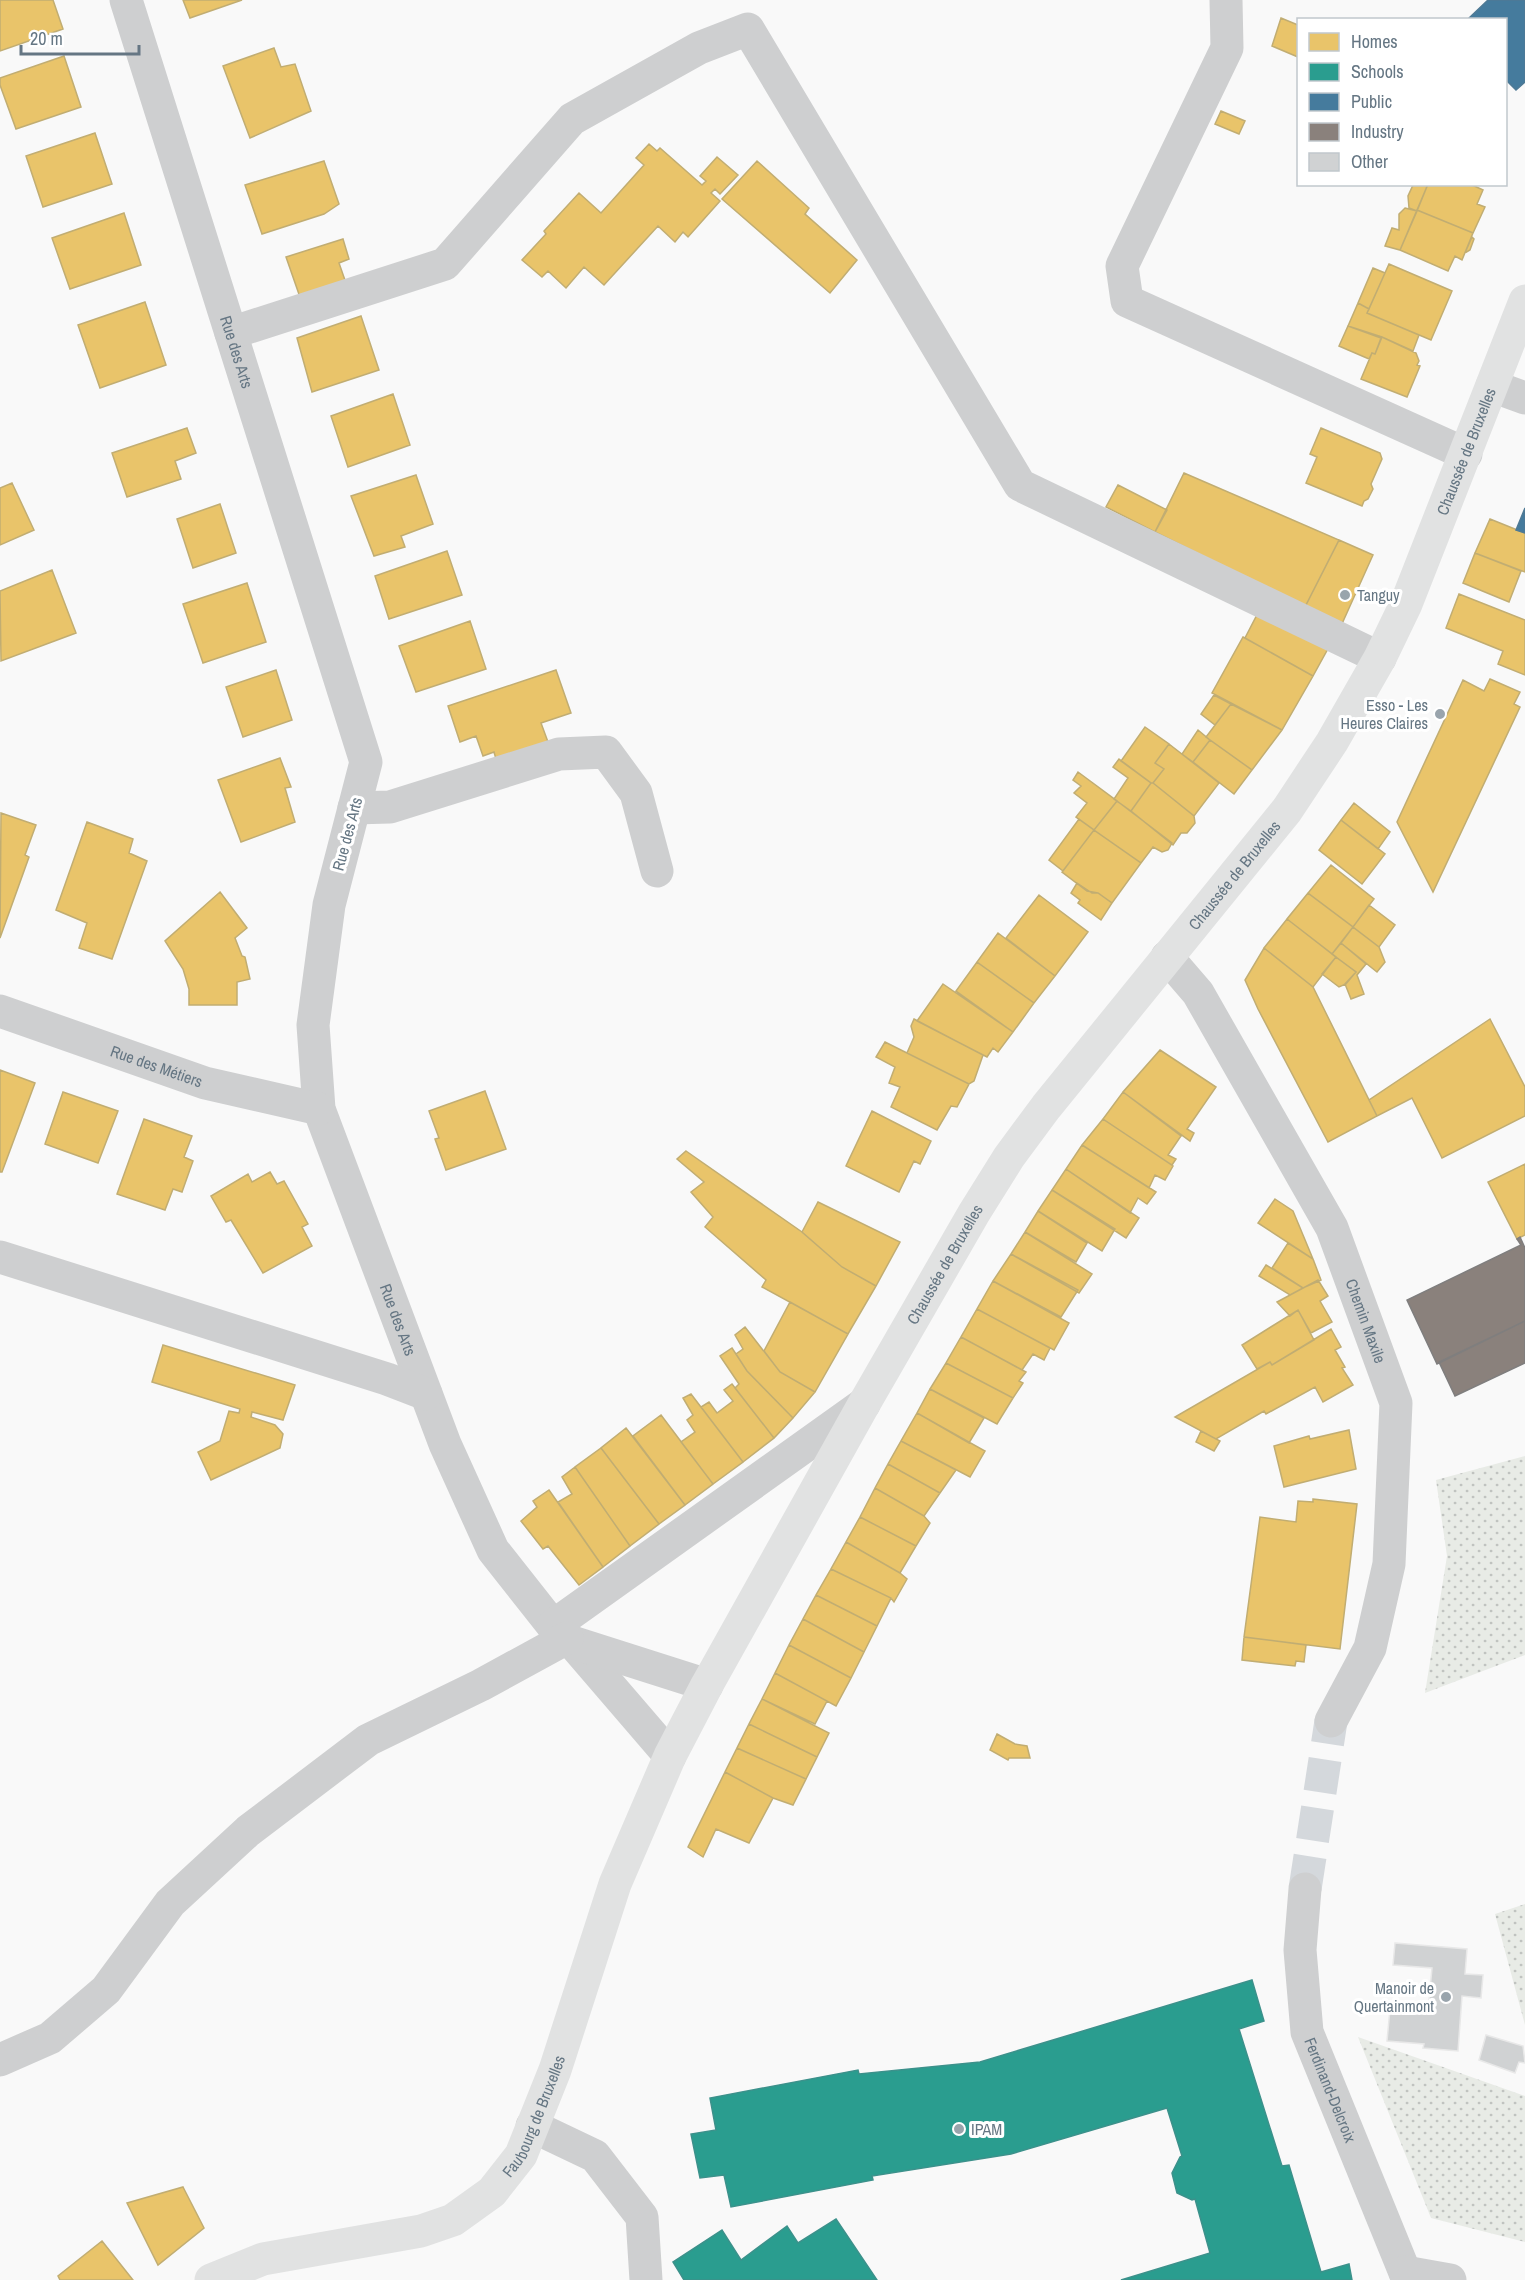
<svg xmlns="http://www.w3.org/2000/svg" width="1525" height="2280" font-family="'Archivo Narrow',sans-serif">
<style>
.grass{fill:url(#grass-dots)}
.homes{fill:#e9c46a;stroke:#c1ad72;stroke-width:1.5}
.schools{fill:#2a9d8f;stroke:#3c918b;stroke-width:1.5}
.public{fill:#457b9d;stroke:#4f7a95;stroke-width:1.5}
.industry{fill:#8a817c;stroke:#7f7e7e;stroke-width:1.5}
.building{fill:#d0d2d3;stroke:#e8e8e8;stroke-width:1.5}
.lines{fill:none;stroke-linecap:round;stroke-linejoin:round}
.minor-tunnel{stroke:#d4d8dc;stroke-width:33;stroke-dasharray:33 16;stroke-linecap:butt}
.minor{stroke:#cecfd0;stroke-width:33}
.major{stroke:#e1e2e2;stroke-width:33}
.poi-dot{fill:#99a4ac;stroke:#fff;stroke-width:2}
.labels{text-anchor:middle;stroke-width:6;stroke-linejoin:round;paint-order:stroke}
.street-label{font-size:16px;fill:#657683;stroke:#fff}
.poi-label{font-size:16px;fill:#657683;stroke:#fff;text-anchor:start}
</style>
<defs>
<pattern id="grass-dots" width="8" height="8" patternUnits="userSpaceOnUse" patternTransform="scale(1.5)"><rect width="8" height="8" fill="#e8ebe6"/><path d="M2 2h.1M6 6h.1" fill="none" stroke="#c0c3c0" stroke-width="1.8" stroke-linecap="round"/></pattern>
</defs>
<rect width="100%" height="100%" fill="#f9f9f9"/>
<!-- grass -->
<path class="grass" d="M 1525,1456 L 1525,1655 L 1425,1693 L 1447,1556 L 1436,1480 Z
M 1525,1904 L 1525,2025 L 1495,1914 Z
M 1358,2037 L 1525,2096 L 1525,2242 L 1431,2218 Z"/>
<!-- homes -->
<path class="homes" d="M 0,0 L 53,0 L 63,29 L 0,51 Z
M 183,0 L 242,0 L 190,18 Z
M 1281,18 L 1298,25 L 1298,57 L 1272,46 Z
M 274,48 L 281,67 L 295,64 L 311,111 L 250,138 L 223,66 Z
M 64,56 L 81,107 L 16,129 L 0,85 L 0,78 Z
M 1221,111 L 1245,121 L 1239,134 L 1215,124 Z
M 95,133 L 112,184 L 43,207 L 26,156 Z
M 649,144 L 657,151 L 660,148 L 702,185 L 706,181 L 700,176 L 717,157 L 738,175 L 720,194 L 715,189 L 711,193 L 720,201 L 688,237 L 683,232 L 675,242 L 658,226 L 604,285 L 584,267 L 566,288 L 548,271 L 542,277 L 522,260 L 546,234 L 544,231 L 579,193 L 601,213 L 644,165 L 636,158 Z
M 324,161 L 339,204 L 324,214 L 262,234 L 245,185 Z
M 757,161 L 809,208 L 805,214 L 857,260 L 830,293 L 722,199 Z
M 1411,184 L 1428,184 L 1417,211 L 1409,208 L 1408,196 L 1413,185 Z
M 1428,184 L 1470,184 L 1483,190 L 1477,204 L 1485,207 L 1473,233 L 1417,210 Z
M 1405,208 L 1417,211 L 1400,250 L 1385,246 L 1392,228 L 1399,230 L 1399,214 Z
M 1417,210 L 1473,233 L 1462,260 L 1455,256 L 1448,271 L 1400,250 Z
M 124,213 L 141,265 L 70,289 L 52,238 Z
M 1472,237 L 1474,239 L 1470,250 L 1465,253 Z
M 343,239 L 349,259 L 339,263 L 347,286 L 301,300 L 286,257 Z
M 1389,264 L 1452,291 L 1431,340 L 1367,313 Z
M 1373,268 L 1385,273 L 1369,309 L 1358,303 Z
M 145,302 L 166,365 L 100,388 L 78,325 Z
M 1358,303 L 1369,309 L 1367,313 L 1419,335 L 1413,351 L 1382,337 L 1348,326 Z
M 361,316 L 379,370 L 312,392 L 297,338 Z
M 1348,326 L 1381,338 L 1375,354 L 1372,353 L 1369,359 L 1339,346 Z
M 1382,337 L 1416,353 L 1419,361 L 1417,365 L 1420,366 L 1407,397 L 1361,379 L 1372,353 L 1375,354 Z
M 393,394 L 410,445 L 348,467 L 331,416 Z
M 187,428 L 196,453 L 175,461 L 181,479 L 127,497 L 112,453 Z
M 1321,428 L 1380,453 L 1382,459 L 1371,484 L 1373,489 L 1368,499 L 1364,501 L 1362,506 L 1306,483 L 1317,457 L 1310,454 Z
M 1184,473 L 1339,540 L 1305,607 L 1155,532 Z
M 416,475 L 433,524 L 401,536 L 405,547 L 374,556 L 351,496 Z
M 12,483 L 34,530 L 0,545 L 0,488 Z
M 1118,485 L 1167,510 L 1155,532 L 1106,507 Z
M 220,504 L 236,553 L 193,568 L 177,519 Z
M 1490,519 L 1525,533 L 1525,572 L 1475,553 Z
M 1339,540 L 1373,555 L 1341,626 L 1305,607 Z
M 447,551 L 462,595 L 389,619 L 375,576 Z
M 1475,553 L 1521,571 L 1509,602 L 1463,583 Z
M 52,570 L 76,633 L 1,661 L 0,591 Z
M 247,583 L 266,642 L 203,663 L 183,604 Z
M 1459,594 L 1525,620 L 1525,675 L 1498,664 L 1503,651 L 1446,628 Z
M 1261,607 L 1330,645 L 1313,676 L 1245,638 Z
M 470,621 L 486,669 L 416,692 L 399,646 Z
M 1243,637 L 1313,676 L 1282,730 L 1212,693 Z
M 276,670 L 292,720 L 243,737 L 226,687 Z
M 556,670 L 571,713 L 541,723 L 548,742 L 496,759 L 494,752 L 483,756 L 476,736 L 460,742 L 448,706 Z
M 1490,679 L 1520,692 L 1514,704 L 1520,707 L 1433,892 L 1397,822 L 1463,680 L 1484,691 Z
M 1214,695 L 1231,704 L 1215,725 L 1201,714 Z
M 1231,704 L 1282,730 L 1252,770 L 1206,737 Z
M 1145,727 L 1169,744 L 1155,763 L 1164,769 L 1153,783 L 1151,783 L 1121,761 Z
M 1198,730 L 1210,740 L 1193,762 L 1182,754 Z
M 1210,740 L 1252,770 L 1234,794 L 1193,762 Z
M 1169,744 L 1219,783 L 1194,816 L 1153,783 L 1164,769 L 1155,763 Z
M 280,758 L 291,787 L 285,788 L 295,822 L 241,842 L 218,780 Z
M 1119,759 L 1151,783 L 1131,811 L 1114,799 L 1128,778 L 1113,767 Z
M 1078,772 L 1117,801 L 1094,830 L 1076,817 L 1087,803 L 1074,793 L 1081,786 L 1073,780 Z
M 1151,783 L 1153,783 L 1194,816 L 1195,823 L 1187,833 L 1181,833 L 1173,845 L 1131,811 Z
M 1117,801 L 1172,843 L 1168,850 L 1162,852 L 1153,847 L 1141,863 L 1094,830 Z
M 1354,803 L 1390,832 L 1378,849 L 1341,820 Z
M 1,813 L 36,825 L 25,855 L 29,857 L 0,938 Z
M 1079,819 L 1094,830 L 1063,871 L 1049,860 Z
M 1341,820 L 1385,854 L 1362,884 L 1319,850 Z
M 87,822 L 133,839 L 129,853 L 147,861 L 112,959 L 79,948 L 87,923 L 56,910 Z
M 1094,830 L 1141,863 L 1112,903 L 1098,893 L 1087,891 L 1062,872 Z
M 1331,865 L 1374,899 L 1353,927 L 1308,893 Z
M 1077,883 L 1092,893 L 1098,893 L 1112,903 L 1101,920 L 1078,903 L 1080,900 L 1071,893 Z
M 220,892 L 247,928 L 235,938 L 242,956 L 245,957 L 250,979 L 237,982 L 237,1005 L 189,1005 L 189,989 L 183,969 L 165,941 Z
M 1308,893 L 1353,927 L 1332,954 L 1287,919 Z
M 1039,895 L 1088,932 L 1055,976 L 1006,938 Z
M 1369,905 L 1395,925 L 1379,947 L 1353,927 Z
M 1287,919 L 1336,957 L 1313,987 L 1264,948 Z
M 1353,927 L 1379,947 L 1385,962 L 1377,972 L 1341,943 Z
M 998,933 L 1055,976 L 1034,1003 L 977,962 Z
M 1341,943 L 1366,964 L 1357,975 L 1364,994 L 1351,999 L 1345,984 L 1356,972 L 1332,954 Z
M 1264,948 L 1313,987 L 1377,1116 L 1328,1142 L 1258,1009 L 1245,980 Z
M 1336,957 L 1356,972 L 1346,984 L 1339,987 L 1322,974 Z
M 977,962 L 1034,1003 L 1013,1032 L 956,991 Z
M 943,984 L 1013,1032 L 998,1052 L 993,1048 L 987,1057 L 917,1021 Z
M 914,1019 L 983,1055 L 974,1081 L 969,1084 L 907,1053 L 914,1037 L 911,1026 Z
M 1490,1019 L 1525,1087 L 1525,1116 L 1442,1158 L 1412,1098 L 1377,1116 L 1369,1100 Z
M 885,1042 L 969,1084 L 957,1107 L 951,1106 L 937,1130 L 891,1107 L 900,1087 L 889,1083 L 895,1067 L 876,1057 Z
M 1160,1050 L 1216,1087 L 1187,1129 L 1194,1133 L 1190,1141 L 1123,1092 Z
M 0,1070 L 35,1083 L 2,1172 L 0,1172 Z
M 485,1091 L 506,1149 L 446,1170 L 435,1139 L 439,1138 L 429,1111 Z
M 63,1092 L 118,1111 L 98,1163 L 45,1144 Z
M 1123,1092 L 1181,1136 L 1168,1155 L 1176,1159 L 1172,1165 L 1103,1119 Z
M 872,1111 L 931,1141 L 920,1164 L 914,1161 L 899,1192 L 846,1166 Z
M 144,1119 L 192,1136 L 184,1157 L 193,1161 L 182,1192 L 173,1189 L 165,1210 L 117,1194 Z
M 1103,1119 L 1173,1166 L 1165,1180 L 1155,1175 L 1149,1188 L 1082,1145 Z
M 1082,1145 L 1156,1192 L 1147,1204 L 1138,1198 L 1130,1213 L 1066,1169 Z
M 686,1151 L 802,1232 L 842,1267 L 876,1286 L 848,1334 L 762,1287 L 766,1280 L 705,1227 L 713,1217 L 691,1192 L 704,1182 L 677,1159 Z
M 1525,1164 L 1525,1235 L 1517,1239 L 1488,1182 Z
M 1066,1169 L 1139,1218 L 1126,1238 L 1052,1190 Z
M 270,1172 L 277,1184 L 284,1181 L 308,1224 L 302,1227 L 312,1246 L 263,1273 L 231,1220 L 226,1222 L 211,1196 L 248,1174 L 252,1182 Z
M 1052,1190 L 1115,1229 L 1102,1251 L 1038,1211 Z
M 1275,1199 L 1293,1211 L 1313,1259 L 1258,1223 Z
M 818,1202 L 900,1242 L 876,1286 L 842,1267 L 802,1232 Z
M 1038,1211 L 1087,1243 L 1076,1262 L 1025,1232 Z
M 1025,1232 L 1092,1274 L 1079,1293 L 1011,1254 Z
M 1288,1243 L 1313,1259 L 1321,1280 L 1303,1288 L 1272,1268 Z
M 1011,1254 L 1078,1290 L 1061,1317 L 993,1281 Z
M 1266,1265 L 1303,1288 L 1290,1295 L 1259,1276 Z
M 1318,1280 L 1328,1296 L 1320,1301 L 1332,1322 L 1311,1333 L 1298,1310 L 1290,1316 L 1277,1302 Z
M 993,1281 L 1069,1323 L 1054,1350 L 977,1309 Z
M 790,1302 L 848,1334 L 815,1392 L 780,1372 L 764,1351 Z
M 977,1309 L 1050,1348 L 1044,1360 L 1033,1354 L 1022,1370 L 961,1337 Z
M 1298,1310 L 1314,1340 L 1272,1365 L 1270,1362 L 1257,1369 L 1242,1345 Z
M 745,1327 L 780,1372 L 815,1392 L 793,1418 L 747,1371 L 736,1354 L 743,1349 L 735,1335 Z
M 1331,1329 L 1341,1347 L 1335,1350 L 1345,1367 L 1342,1368 L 1353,1385 L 1323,1402 L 1315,1387 L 1266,1414 L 1264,1411 L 1216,1439 L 1175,1417 L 1270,1362 L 1272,1365 Z
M 961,1337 L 1026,1372 L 1019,1381 L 1023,1383 L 1013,1398 L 946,1363 Z
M 163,1345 L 295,1385 L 283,1420 L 252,1412 L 251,1417 L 275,1425 L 283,1434 L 280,1448 L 211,1480 L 198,1452 L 220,1441 L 229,1411 L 239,1413 L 240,1409 L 152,1382 Z
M 732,1348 L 747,1371 L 793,1418 L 774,1438 L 735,1388 L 739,1384 L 720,1356 Z
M 946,1363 L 1013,1398 L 997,1424 L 930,1389 Z
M 732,1384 L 774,1438 L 743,1462 L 701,1407 L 709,1402 L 717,1413 L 733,1401 L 724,1390 Z
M 930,1389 L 984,1418 L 969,1443 L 917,1413 Z
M 691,1394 L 743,1462 L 713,1484 L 681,1442 L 695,1432 L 687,1420 L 693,1415 L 683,1398 Z
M 917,1413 L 985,1451 L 970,1477 L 901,1441 Z
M 661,1415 L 713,1484 L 685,1505 L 633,1436 Z
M 626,1428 L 685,1505 L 659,1524 L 601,1448 Z
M 1349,1430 L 1356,1469 L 1284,1487 L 1274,1446 L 1309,1436 L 1310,1439 Z
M 1201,1431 L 1220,1441 L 1214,1451 L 1196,1442 Z
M 901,1441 L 956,1470 L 940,1493 L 888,1464 Z
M 601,1448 L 659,1524 L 630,1546 L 575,1467 Z
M 888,1464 L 940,1493 L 924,1516 L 875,1488 Z
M 575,1467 L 630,1546 L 603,1567 L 558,1502 L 572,1494 L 562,1477 Z
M 875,1488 L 924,1516 L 930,1523 L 916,1546 L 860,1517 Z
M 549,1490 L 603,1567 L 579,1585 L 548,1546 L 543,1549 L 521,1521 L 537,1507 L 533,1501 Z
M 1313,1499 L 1357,1504 L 1340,1649 L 1244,1637 L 1260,1517 L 1296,1522 L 1298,1501 L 1313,1502 Z
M 860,1517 L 916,1546 L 900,1573 L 846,1542 Z
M 846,1542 L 900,1573 L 907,1579 L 894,1602 L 891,1598 L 831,1569 Z
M 831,1569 L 891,1598 L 877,1626 L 816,1595 Z
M 816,1595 L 877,1626 L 864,1652 L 803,1619 Z
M 803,1619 L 864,1652 L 851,1678 L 789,1645 Z
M 1244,1637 L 1306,1645 L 1304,1662 L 1296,1661 L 1295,1666 L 1242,1660 Z
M 789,1645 L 851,1678 L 836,1706 L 775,1673 Z
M 775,1673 L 827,1701 L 815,1724 L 762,1699 Z
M 762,1699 L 829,1733 L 817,1757 L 749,1724 Z
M 749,1724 L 817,1757 L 806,1779 L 737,1748 Z
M 997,1734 L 1015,1744 L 1027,1746 L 1030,1758 L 1009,1758 L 1008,1760 L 990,1750 Z
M 737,1748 L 806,1779 L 793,1805 L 773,1798 L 725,1772 Z
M 725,1772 L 773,1798 L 749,1843 L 716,1829 L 703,1857 L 688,1847 Z
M 183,2187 L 204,2228 L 158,2265 L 127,2203 Z
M 102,2241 L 133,2280 L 60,2280 L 58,2276 Z"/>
<!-- schools -->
<path class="schools" d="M 1252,1980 L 1264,2021 L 1239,2029 L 1282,2166 L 1289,2165 L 1321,2272 L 1349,2264 L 1352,2280 L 1121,2280 L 1210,2253 L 1195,2199 L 1192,2200 L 1177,2193 L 1172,2173 L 1180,2157 L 1182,2156 L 1167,2108 L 1011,2154 L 872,2176 L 873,2180 L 731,2207 L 724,2175 L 700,2178 L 691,2134 L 716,2130 L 710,2098 L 858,2070 L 859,2074 L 980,2062 Z
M 836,2219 L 877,2280 L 684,2280 L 673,2262 L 722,2230 L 741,2260 L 787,2226 L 798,2243 Z"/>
<!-- public -->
<path class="public" d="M 1488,0 L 1525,0 L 1525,82 L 1516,90 L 1507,81 L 1506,83 L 1506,20 L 1467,20 Z
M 1525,508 L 1525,533 L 1516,530 Z"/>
<!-- industry -->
<path class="industry" d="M 1520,1237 L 1525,1248 L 1525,1321 L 1437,1364 L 1407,1300 L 1521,1245 L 1517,1239 Z
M 1525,1321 L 1525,1363 L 1455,1396 L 1439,1362 Z"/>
<!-- building -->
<path class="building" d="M 1395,1943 L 1467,1949 L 1465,1974 L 1483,1975 L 1481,1998 L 1462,1996 L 1458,2051 L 1423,2048 L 1424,2044 L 1387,2041 L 1390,2009 L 1428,2011 L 1432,1968 L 1393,1965 Z
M 1486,2035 L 1523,2046 L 1525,2063 L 1519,2062 L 1515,2073 L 1479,2060 Z"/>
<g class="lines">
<!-- minor-tunnel -->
<path class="minor-tunnel" d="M 1305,1889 L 1331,1721"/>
<!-- minor -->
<g class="minor">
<path id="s1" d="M 126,0 L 366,762 L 329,905 L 313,1025 L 319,1109 L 445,1444 L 493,1550 L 553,1626 L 572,1642 L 670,1756"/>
<path d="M 1226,0 L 1227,48 L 1122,266 L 1127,301 L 1466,454"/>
<path d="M 231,333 L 445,264 L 572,119 L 699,48 L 748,29 L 1020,485 L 1380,658"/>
<path d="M 1492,386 L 1525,398"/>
<path d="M 354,808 L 390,807 L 559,754 L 606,752 L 636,793 L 657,871"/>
<path id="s2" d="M 1167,957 L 1198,993 L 1332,1228 L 1396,1403 L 1389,1564 L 1370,1648 L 1331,1721"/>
<path id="s3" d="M 0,1011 L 205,1083 L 319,1109"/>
<path d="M 0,1257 L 387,1379 L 426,1394"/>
<path d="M 553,1626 L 864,1404"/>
<path d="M 572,1642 L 707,1685"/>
<path id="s4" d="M 1305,1889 L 1300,1950 L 1307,2032 L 1408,2280"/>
<path d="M 0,2060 L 50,2038 L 106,1990 L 170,1903 L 248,1831 L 368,1740 L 481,1685 L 567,1638"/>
<path d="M 532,2126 L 595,2156 L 642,2217 L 646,2280"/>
<path d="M 1405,2272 L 1450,2280"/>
</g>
<!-- major -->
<path class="major" id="s5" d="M 211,2280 L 263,2259 L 421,2231 L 453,2220 L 492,2192 L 521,2155 L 555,2070 L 615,1884 L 670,1756 L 707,1685 L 864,1404 L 974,1213 L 1009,1157 L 1046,1107 L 1287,810 L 1332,742 L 1380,658 L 1406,604 L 1525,301"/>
</g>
<!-- markers -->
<g class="poi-dot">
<circle cx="1345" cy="595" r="6"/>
<circle cx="1440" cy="714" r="6"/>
<circle cx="1446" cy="1997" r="6"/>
<circle cx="959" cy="2129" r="6"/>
</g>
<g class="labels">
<!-- street labels -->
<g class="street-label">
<text dy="6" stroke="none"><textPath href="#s1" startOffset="369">Rue des Arts</textPath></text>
<text dy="6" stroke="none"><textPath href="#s5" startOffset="2307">Chaussée de Bruxelles</textPath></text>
<text transform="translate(347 834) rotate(-75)" y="6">Rue des Arts</text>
<text dy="6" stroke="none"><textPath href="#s5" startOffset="1821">Chaussée de Bruxelles</textPath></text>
<text dy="6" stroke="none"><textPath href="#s3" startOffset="166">Rue des Métiers</textPath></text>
<text dy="6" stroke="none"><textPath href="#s5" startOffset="1335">Chaussée de Bruxelles</textPath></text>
<text dy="6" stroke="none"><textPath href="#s1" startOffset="1377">Rue des Arts</textPath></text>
<text dy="6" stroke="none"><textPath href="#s2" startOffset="417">Chemin Maxile</textPath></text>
<text dy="6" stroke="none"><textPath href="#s4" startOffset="206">Ferdinand-Delcroix</textPath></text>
<text dy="6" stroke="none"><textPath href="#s5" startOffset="386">Faubourg de Bruxelles</textPath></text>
</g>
<!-- poi labels -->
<g class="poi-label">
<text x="1357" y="601">Tanguy</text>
<text x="1428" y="711" text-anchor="end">Esso - Les<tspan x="1428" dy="18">Heures Claires</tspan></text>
<text x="1434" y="1994" text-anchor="end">Manoir de<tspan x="1434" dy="18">Quertainmont</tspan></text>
<text x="971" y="2135">IPAM</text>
</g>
</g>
<!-- legend -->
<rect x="1297" y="18" width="210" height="168" fill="#ffffff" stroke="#c1c8cd" stroke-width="1.5"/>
<rect x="1309" y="33" width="30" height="18" fill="#e9c46a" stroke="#c1c8cd" stroke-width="1.5"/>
<text x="1351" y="48" font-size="18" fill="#657683">Homes</text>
<rect x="1309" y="63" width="30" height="18" fill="#2a9d8f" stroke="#c1c8cd" stroke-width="1.5"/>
<text x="1351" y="78" font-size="18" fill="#657683">Schools</text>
<rect x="1309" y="93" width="30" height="18" fill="#457b9d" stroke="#c1c8cd" stroke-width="1.5"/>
<text x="1351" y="108" font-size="18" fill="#657683">Public</text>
<rect x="1309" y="123" width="30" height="18" fill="#8a817c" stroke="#c1c8cd" stroke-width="1.5"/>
<text x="1351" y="138" font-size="18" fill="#657683">Industry</text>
<rect x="1309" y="153" width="30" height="18" fill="#d0d2d3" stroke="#c1c8cd" stroke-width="1.5"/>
<text x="1351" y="168" font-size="18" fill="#657683">Other</text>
<!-- scale -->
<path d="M21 45v9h118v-9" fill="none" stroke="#657683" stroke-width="3"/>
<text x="30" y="45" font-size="18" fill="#657683" stroke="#ffffff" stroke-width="4.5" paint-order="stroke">20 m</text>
</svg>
